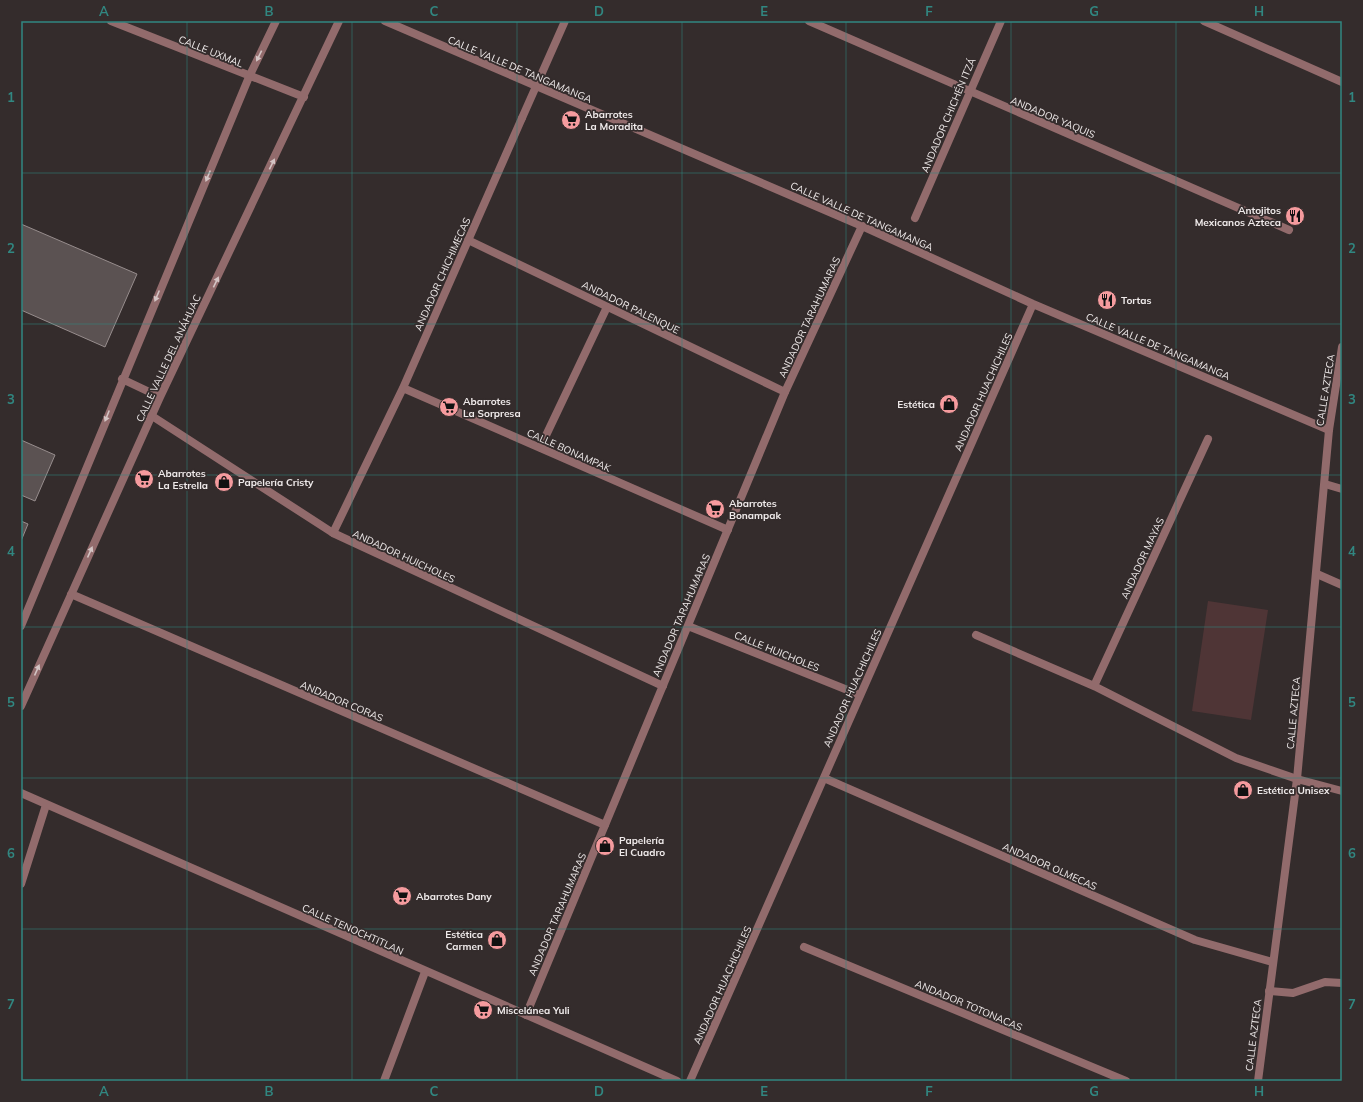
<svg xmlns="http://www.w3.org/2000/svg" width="1363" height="1102" font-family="Mulish,sans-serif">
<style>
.green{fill:#4f3536}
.building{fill:#5b5252;stroke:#978d8d}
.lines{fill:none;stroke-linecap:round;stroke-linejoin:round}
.service{stroke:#926b6c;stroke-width:8}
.pedestrian{stroke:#926b6c;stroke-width:8}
.minor{stroke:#926b6c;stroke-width:8}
.tertiary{stroke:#926b6c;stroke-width:8}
.oneway{fill:#d3c4c4}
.grid{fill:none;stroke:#318781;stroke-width:1;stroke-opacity:0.55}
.labels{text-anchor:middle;stroke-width:3.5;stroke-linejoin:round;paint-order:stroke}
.street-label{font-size:10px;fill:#efeaea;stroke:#342c2c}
.poi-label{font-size:10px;font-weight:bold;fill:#efeaea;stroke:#342c2c;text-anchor:start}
.neatline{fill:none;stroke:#318781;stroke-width:1.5}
.grid-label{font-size:13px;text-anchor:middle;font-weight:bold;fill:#318781}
</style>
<rect width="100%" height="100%" fill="#342c2c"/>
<!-- green -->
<path class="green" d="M 1208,601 L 1268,610 L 1251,720 L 1192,711 Z"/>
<!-- building -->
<path class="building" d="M 21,224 L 137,274 L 105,347 L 21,310 Z
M 21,440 L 55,455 L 35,501 L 21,495 Z
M 21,521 L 28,524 L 21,541 Z"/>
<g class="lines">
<!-- service -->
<path class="service" d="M 152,416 L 333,533
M 21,884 L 46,805"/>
<!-- pedestrian -->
<path class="pedestrian" d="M 522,118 L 565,21
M 1325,484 L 1342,489
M 688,626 L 860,695
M 526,1015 L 785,392 L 862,226"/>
<!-- minor -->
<path class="minor" d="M 111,21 L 304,97
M 385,21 L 862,226 L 1033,304 L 1329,430
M 809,21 L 1289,230
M 1204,21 L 1342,82
M 522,118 L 403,388 L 333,533 L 663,686
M 915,218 L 1001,21
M 468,240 L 785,392
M 122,379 L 160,397
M 403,388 L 728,530
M 540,448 L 607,307
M 1317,574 L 1342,585
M 71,594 L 605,825
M 21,626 L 249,77 L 276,21
M 976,635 L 1094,686 L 1236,758 L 1297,779 L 1342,791
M 1094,686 L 1208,439
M 21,706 L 160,397 L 339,21
M 824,778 L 1195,940 L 1272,962
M 804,947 L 1126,1081
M 1269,991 L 1293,993 L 1325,982 L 1342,983
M 384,1081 L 425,972
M 690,1081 L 1033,304"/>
<!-- tertiary -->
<path class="tertiary" d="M 21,793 L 677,1081
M 1258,1081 L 1297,779 L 1329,430 L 1342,347"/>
</g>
<!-- one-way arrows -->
<defs><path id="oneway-solid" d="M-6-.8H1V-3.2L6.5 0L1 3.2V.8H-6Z"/></defs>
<g class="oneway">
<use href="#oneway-solid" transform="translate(259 56) rotate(116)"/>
<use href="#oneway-solid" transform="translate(272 164) rotate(-64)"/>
<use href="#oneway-solid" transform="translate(208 176) rotate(113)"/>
<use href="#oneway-solid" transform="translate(216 282) rotate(-64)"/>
<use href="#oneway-solid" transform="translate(157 296) rotate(113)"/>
<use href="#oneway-solid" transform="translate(107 416) rotate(112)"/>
<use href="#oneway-solid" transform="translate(90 552) rotate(-66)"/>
<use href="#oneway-solid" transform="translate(37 670) rotate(-66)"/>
</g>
<!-- grid -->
<path class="grid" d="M 187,21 L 187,1081M 352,21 L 352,1081M 517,21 L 517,1081M 682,21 L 682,1081M 846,21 L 846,1081M 1011,21 L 1011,1081M 1176,21 L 1176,1081M 21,173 L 1342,173M 21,324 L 1342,324M 21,475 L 1342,475M 21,627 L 1342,627M 21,778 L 1342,778M 21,929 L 1342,929"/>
<!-- icons -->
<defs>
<g id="supermarket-disc" transform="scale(1)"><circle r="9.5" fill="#f59b9e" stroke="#342c2c"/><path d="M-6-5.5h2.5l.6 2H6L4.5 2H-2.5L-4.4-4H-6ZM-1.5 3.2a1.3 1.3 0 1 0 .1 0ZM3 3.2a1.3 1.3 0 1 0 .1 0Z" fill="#111"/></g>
<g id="restaurant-disc" transform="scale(1)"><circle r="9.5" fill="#f59b9e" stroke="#342c2c"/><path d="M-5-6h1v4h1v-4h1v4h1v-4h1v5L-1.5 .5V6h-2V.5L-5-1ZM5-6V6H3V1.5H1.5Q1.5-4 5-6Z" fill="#111"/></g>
<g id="shop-disc" transform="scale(1)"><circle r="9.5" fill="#f59b9e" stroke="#342c2c"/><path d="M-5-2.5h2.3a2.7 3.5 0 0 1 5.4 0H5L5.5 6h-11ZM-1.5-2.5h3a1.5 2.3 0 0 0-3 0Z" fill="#111"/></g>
</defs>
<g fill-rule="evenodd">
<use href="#supermarket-disc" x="571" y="120"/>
<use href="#restaurant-disc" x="1295" y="216"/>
<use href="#restaurant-disc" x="1107" y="300"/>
<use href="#shop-disc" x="949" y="404"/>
<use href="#supermarket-disc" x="449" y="407"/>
<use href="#supermarket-disc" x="144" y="479"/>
<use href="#shop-disc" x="224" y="482"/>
<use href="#supermarket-disc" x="715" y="509"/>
<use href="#shop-disc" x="1243" y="790"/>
<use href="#shop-disc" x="605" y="846"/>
<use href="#supermarket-disc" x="402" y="896"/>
<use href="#shop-disc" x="497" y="940"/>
<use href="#supermarket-disc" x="483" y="1010"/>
</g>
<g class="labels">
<!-- street labels -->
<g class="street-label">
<text transform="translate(211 51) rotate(22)" y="4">CALLE UXMAL</text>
<text transform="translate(520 69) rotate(23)" y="4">CALLE VALLE DE TANGAMANGA</text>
<text transform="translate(948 115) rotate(-67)" y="4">ANDADOR CHICHÉN ITZÁ</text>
<text transform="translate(1053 117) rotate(23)" y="4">ANDADOR YAQUIS</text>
<text transform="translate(862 216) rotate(24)" y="4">CALLE VALLE DE TANGAMANGA</text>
<text transform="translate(442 274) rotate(-66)" y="4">ANDADOR CHICHIMECAS</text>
<text transform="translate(631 307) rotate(26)" y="4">ANDADOR PALENQUE</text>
<text transform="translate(809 317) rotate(-65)" y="4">ANDADOR TARAHUMARAS</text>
<text transform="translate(1158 346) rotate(23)" y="4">CALLE VALLE DE TANGAMANGA</text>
<text transform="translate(168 358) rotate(-65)" y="4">CALLE VALLE DEL ANÁHUAC</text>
<text transform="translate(1325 390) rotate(-81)" y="4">CALLE AZTECA</text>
<text transform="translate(983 392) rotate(-66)" y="4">ANDADOR HUACHICHILES</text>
<text transform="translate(569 450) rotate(24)" y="4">CALLE BONAMPAK</text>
<text transform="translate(404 556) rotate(25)" y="4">ANDADOR HUICHOLES</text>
<text transform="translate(1142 558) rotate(-65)" y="4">ANDADOR MAYAS</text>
<text transform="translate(681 615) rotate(-67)" y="4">ANDADOR TARAHUMARAS</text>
<text transform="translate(777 651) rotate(22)" y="4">CALLE HUICHOLES</text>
<text transform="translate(852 688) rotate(-66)" y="4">ANDADOR HUACHICHILES</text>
<text transform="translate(342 701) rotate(23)" y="4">ANDADOR CORAS</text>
<text transform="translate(1293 713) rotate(-85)" y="4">CALLE AZTECA</text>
<text transform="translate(1050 866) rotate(24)" y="4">ANDADOR OLMECAS</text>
<text transform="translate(557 914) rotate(-67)" y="4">ANDADOR TARAHUMARAS</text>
<text transform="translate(353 929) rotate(24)" y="4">CALLE TENOCHTITLAN</text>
<text transform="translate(722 985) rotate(-66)" y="4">ANDADOR HUACHICHILES</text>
<text transform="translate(969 1005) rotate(23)" y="4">ANDADOR TOTONACAS</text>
<text transform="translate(1253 1035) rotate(-83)" y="4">CALLE AZTECA</text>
</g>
<!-- poi labels -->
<g class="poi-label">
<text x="585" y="118">Abarrotes<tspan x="585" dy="12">La Moradita</tspan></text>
<text x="1281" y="214" text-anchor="end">Antojitos<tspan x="1281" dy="12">Mexicanos Azteca</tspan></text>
<text x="1121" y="304">Tortas</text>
<text x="463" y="405">Abarrotes<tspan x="463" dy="12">La Sorpresa</tspan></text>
<text x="935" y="408" text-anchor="end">Estética</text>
<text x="158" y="477">Abarrotes<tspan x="158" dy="12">La Estrella</tspan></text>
<text x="238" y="486">Papelería Cristy</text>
<text x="729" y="507">Abarrotes<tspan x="729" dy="12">Bonampak</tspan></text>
<text x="1257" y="794">Estética Unisex</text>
<text x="619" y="844">Papelería<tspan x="619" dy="12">El Cuadro</tspan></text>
<text x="416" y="900">Abarrotes Dany</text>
<text x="483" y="938" text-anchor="end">Estética<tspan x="483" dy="12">Carmen</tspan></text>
<text x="497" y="1014">Miscelánea Yuli</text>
</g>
</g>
<!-- border -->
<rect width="1363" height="1102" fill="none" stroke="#342c2c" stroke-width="44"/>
<rect x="22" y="22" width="1319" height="1058" class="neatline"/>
<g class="grid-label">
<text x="104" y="16">A</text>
<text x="269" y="16">B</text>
<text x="434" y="16">C</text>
<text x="599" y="16">D</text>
<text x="764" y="16">E</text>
<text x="929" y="16">F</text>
<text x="1094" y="16">G</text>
<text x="1259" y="16">H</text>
<text x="11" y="102">1</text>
<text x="1352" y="102">1</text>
<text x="11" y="253">2</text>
<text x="1352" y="253">2</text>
<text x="11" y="404">3</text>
<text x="1352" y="404">3</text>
<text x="11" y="556">4</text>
<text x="1352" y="556">4</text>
<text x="11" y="707">5</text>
<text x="1352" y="707">5</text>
<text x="11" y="858">6</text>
<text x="1352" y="858">6</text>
<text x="11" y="1009">7</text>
<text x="1352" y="1009">7</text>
<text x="104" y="1096">A</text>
<text x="269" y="1096">B</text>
<text x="434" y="1096">C</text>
<text x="599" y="1096">D</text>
<text x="764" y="1096">E</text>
<text x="929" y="1096">F</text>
<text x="1094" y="1096">G</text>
<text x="1259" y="1096">H</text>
</g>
</svg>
